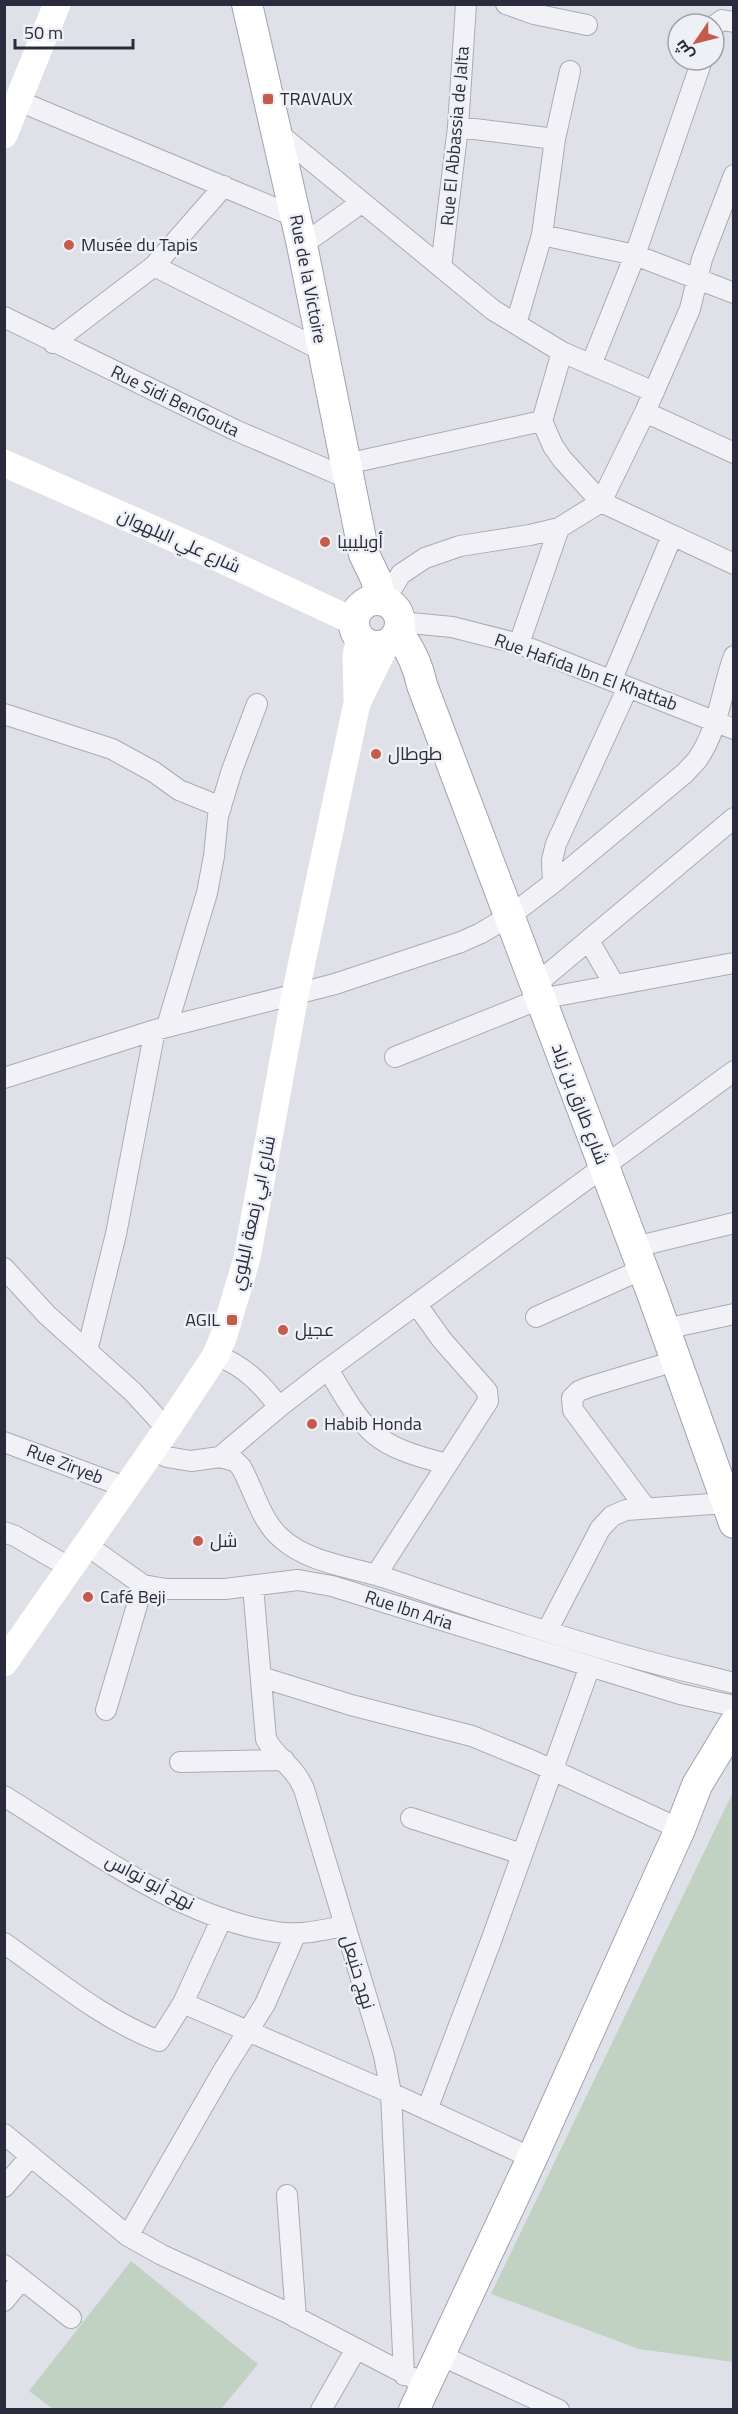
<svg xmlns="http://www.w3.org/2000/svg" width="738" height="2414" font-family="'Titillium Web',Cairo,sans-serif">
<style>
.green{fill:#c1d1c2}
.lines{fill:none;stroke-linecap:round;stroke-linejoin:round}
.street-casing{stroke:#a9abb5;stroke-width:22}
.primary-casing{stroke:#a0a2b3;stroke-width:32}
.street{stroke:#f2f2f6;stroke-width:20}
.secondary{stroke:#fff;stroke-width:27}
.primary{stroke:#fff;stroke-width:30}
.poi-dot{fill:#c45b4d;stroke:#eff0f5;stroke-width:2}
.labels{text-anchor:middle;stroke-width:5;stroke-linejoin:round;paint-order:stroke}
.poi-label{font-size:18px;fill:#2a2c3e;stroke:#eff0f5;text-anchor:start}
.street-label{font-size:18px;fill:#2a2c3e;stroke:#eff0f5}
</style>
<rect width="100%" height="100%" fill="#e0e1e8"/>
<!-- green -->
<path class="green" d="M 733,1792 L 733,2362 L 639,2349 L 491,2294 Z
M 131,2261 L 258,2364 L 221,2409 L 53,2409 L 29,2391 Z"/>
<g class="lines">
<!-- street casing -->
<g class="street-casing">
<path id="street" d="M 506,4 L 534,14 L 587,25
M 714,26 L 722,20 L 734,22
M 19,101 L 296,217
M 458,127 L 555,139
M 278,133 L 493,310 L 562,352 L 654,392
M 542,235 L 635,255 L 734,293
M 302,245 L 361,203
M 154,266 L 323,351
M 441,267 L 458,127 L 466,4
M 4,317 L 235,430 L 349,479
M 516,324 L 542,235 L 555,139 L 570,71
M 53,343 L 154,266 L 224,186
M 591,365 L 635,255 L 702,60
M 645,412 L 734,453
M 542,421 L 553,446 L 562,459 L 601,502 L 734,564
M 346,464 L 542,421 L 562,352
M 384,601 L 401,574 L 425,558 L 460,546 L 530,535 L 559,528 L 601,502 L 645,412 L 690,309 L 702,259 L 734,175
M 400,622 L 452,627 L 519,644 L 734,729
M 519,644 L 559,528
M 612,679 L 672,536
M 4,714 L 112,749 L 154,772 L 179,790 L 221,807
M 553,883 L 552,860 L 556,844 L 628,687
M 589,941 L 614,984
M 534,986 L 734,818
M 167,1026 L 207,893 L 214,856 L 218,816 L 232,770 L 257,704
M 395,1057 L 540,999 L 734,963
M 4,1078 L 155,1030 L 335,984 L 461,942 L 481,933 L 510,916 L 553,883 L 685,773 L 697,760 C 719,729 721,691 734,656
M 635,1247 L 734,1223
M 4,1268 L 47,1315 L 133,1392 L 167,1429
M 536,1317 L 643,1269
M 665,1329 L 734,1314
M 87,1351 L 116,1234 L 155,1030
M 216,1355 C 244,1366 261,1383 279,1407
M 328,1369 C 365,1433 374,1446 447,1464
M 4,1442 L 125,1487
M 152,1450 L 167,1457 L 191,1461 L 220,1457 L 279,1407 L 328,1369 L 734,1071
M 220,1457 L 235,1461 L 241,1467 C 254,1490 261,1521 281,1538 C 308,1563 352,1567 386,1578 C 472,1607 558,1637 646,1661 C 675,1669 704,1675 734,1683
M 645,1507 L 573,1410 L 572,1398 L 579,1391 L 589,1387 L 675,1361
M 4,1532 L 15,1536 L 72,1569
M 88,1546 L 143,1585 L 166,1589 L 225,1589 L 298,1580 L 332,1586 L 680,1694 L 734,1706
M 376,1575 L 488,1401 L 487,1391 L 442,1340 L 417,1305
M 253,1586 L 266,1739 C 277,1760 294,1765 304,1789 L 384,2055 L 391,2093 L 404,2375
M 547,1631 L 600,1529 L 612,1516 L 626,1510 L 726,1503
M 261,1677 L 351,1705 L 472,1736 L 533,1761 L 680,1829
M 106,1710 L 143,1585
M 180,1762 L 284,1760
M 4,1796 C 86,1847 180,1918 276,1932 C 299,1936 322,1930 344,1926
M 411,1818 L 522,1854
M 4,1943 C 54,1978 102,2019 159,2041 L 183,2003 L 222,1918
M 183,2003 L 391,2093 L 532,2158
M 427,2110 L 491,1941 L 590,1666
M 4,2134 L 128,2236 L 162,2255 L 284,2311 L 413,2378
M 4,2187 L 31,2156
M 287,2195 L 296,2318
M 128,2236 L 223,2071 L 265,2004 L 296,1933
M 4,2265 L 71,2318
M 4,2301 L 22,2279
M 440,2355 L 559,2410
M 321,2410 L 356,2349"/>
</g>
<!-- primary casing -->
<g class="primary-casing">
<path id="primary" d="M 247,4 L 302,245 L 364,554 L 376,579 L 381,600
M354 623a23 23 0 1 1 46 0a23 23 0 1 1-46 0Z
M 398,633 C 411,650 418,665 422,685 L 653,1296 L 734,1523
M 414,2410 L 532,2158 L 680,1829 L 697,1785 L 734,1724"/>
</g>
<!-- street -->
<use href="#street" class="street"/>
<!-- secondary -->
<path class="secondary" d="M 4,135 L 57,4
M 4,463 L 216,557 L 353,621
M 357,698 L 356,656 L 359,639
M 4,1663 L 167,1429 L 216,1355 L 224,1335 L 247,1258 L 295,995 L 357,703 L 385,646"/>
<!-- primary -->
<use href="#primary" class="primary"/>
</g>
<!-- markers -->
<g class="poi-dot">
<rect x="262" y="93" width="12" height="12" rx="3"/>
<circle cx="69" cy="245" r="6"/>
<circle cx="325" cy="542" r="6"/>
<circle cx="376" cy="754" r="6"/>
<rect x="226" y="1314" width="12" height="12" rx="3"/>
<circle cx="283" cy="1330" r="6"/>
<circle cx="312" cy="1424" r="6"/>
<circle cx="198" cy="1541" r="6"/>
<circle cx="88" cy="1597" r="6"/>
</g>
<g class="labels">
<!-- poi labels -->
<g class="poi-label">
<text x="280" y="105">TRAVAUX</text>
<text x="81" y="251">Musée du Tapis</text>
<text x="337" y="548">أويليبيا</text>
<text x="388" y="760">طوطال</text>
<text x="220" y="1326" text-anchor="end">AGIL</text>
<text x="295" y="1336">عجيل</text>
<text x="324" y="1430">Habib Honda</text>
<text x="210" y="1547">شل</text>
<text x="100" y="1603">Café Beji</text>
</g>
<!-- street labels -->
<g class="street-label">
<text transform="translate(455 136) rotate(-85)" y="6">Rue El Abbassia de Jalta</text>
<text transform="translate(308 279) rotate(79)" y="6">Rue de la Victoire</text>
<text transform="translate(175 401) rotate(26)" y="6">Rue Sidi BenGouta</text>
<text transform="translate(179 541) rotate(24)" y="6">شارع علي البلهوان</text>
<text transform="translate(586 672) rotate(20)" y="6">Rue Hafida Ibn El Khattab</text>
<text transform="translate(580 1104) rotate(69)" y="6">شارع طارق بن زياد</text>
<text transform="translate(253 1213) rotate(-78)" y="6">شارع ابي زمعة البلوي</text>
<text transform="translate(65 1464) rotate(21)" y="6">Rue Ziryeb</text>
<text transform="translate(409 1610) rotate(18)" y="6">Rue Ibn Aria</text>
<text transform="translate(150 1882) rotate(28)" y="6">نهج أبو نواس</text>
<text transform="translate(358 1972) rotate(73)" y="6">نهج حنبعل</text>
</g>
</g>
<!-- border -->
<rect width="738" height="2414" fill="none" stroke="#2a2c3e" stroke-width="12"/>
<!-- north arrow -->
<g transform="translate(696 42) rotate(235)"><circle r="28" fill="#eff0f5" stroke="#a0a2ac" stroke-width="1.5"/>
<path d="M0-4.5L10 22L0 15L-10 22Z" fill="#c45b4d"/>
<text y="-9" font-size="16" font-weight="bold" text-anchor="middle" fill="#2a2c3e">ش</text>
</g>
<!-- scale -->
<path d="M15 39v9h118v-9" fill="none" stroke="#2a2c3e" stroke-width="3"/>
<text x="24" y="39" font-size="18" fill="#2a2c3e" stroke="#eff0f5" stroke-width="4.5" paint-order="stroke">50 m</text>
</svg>
